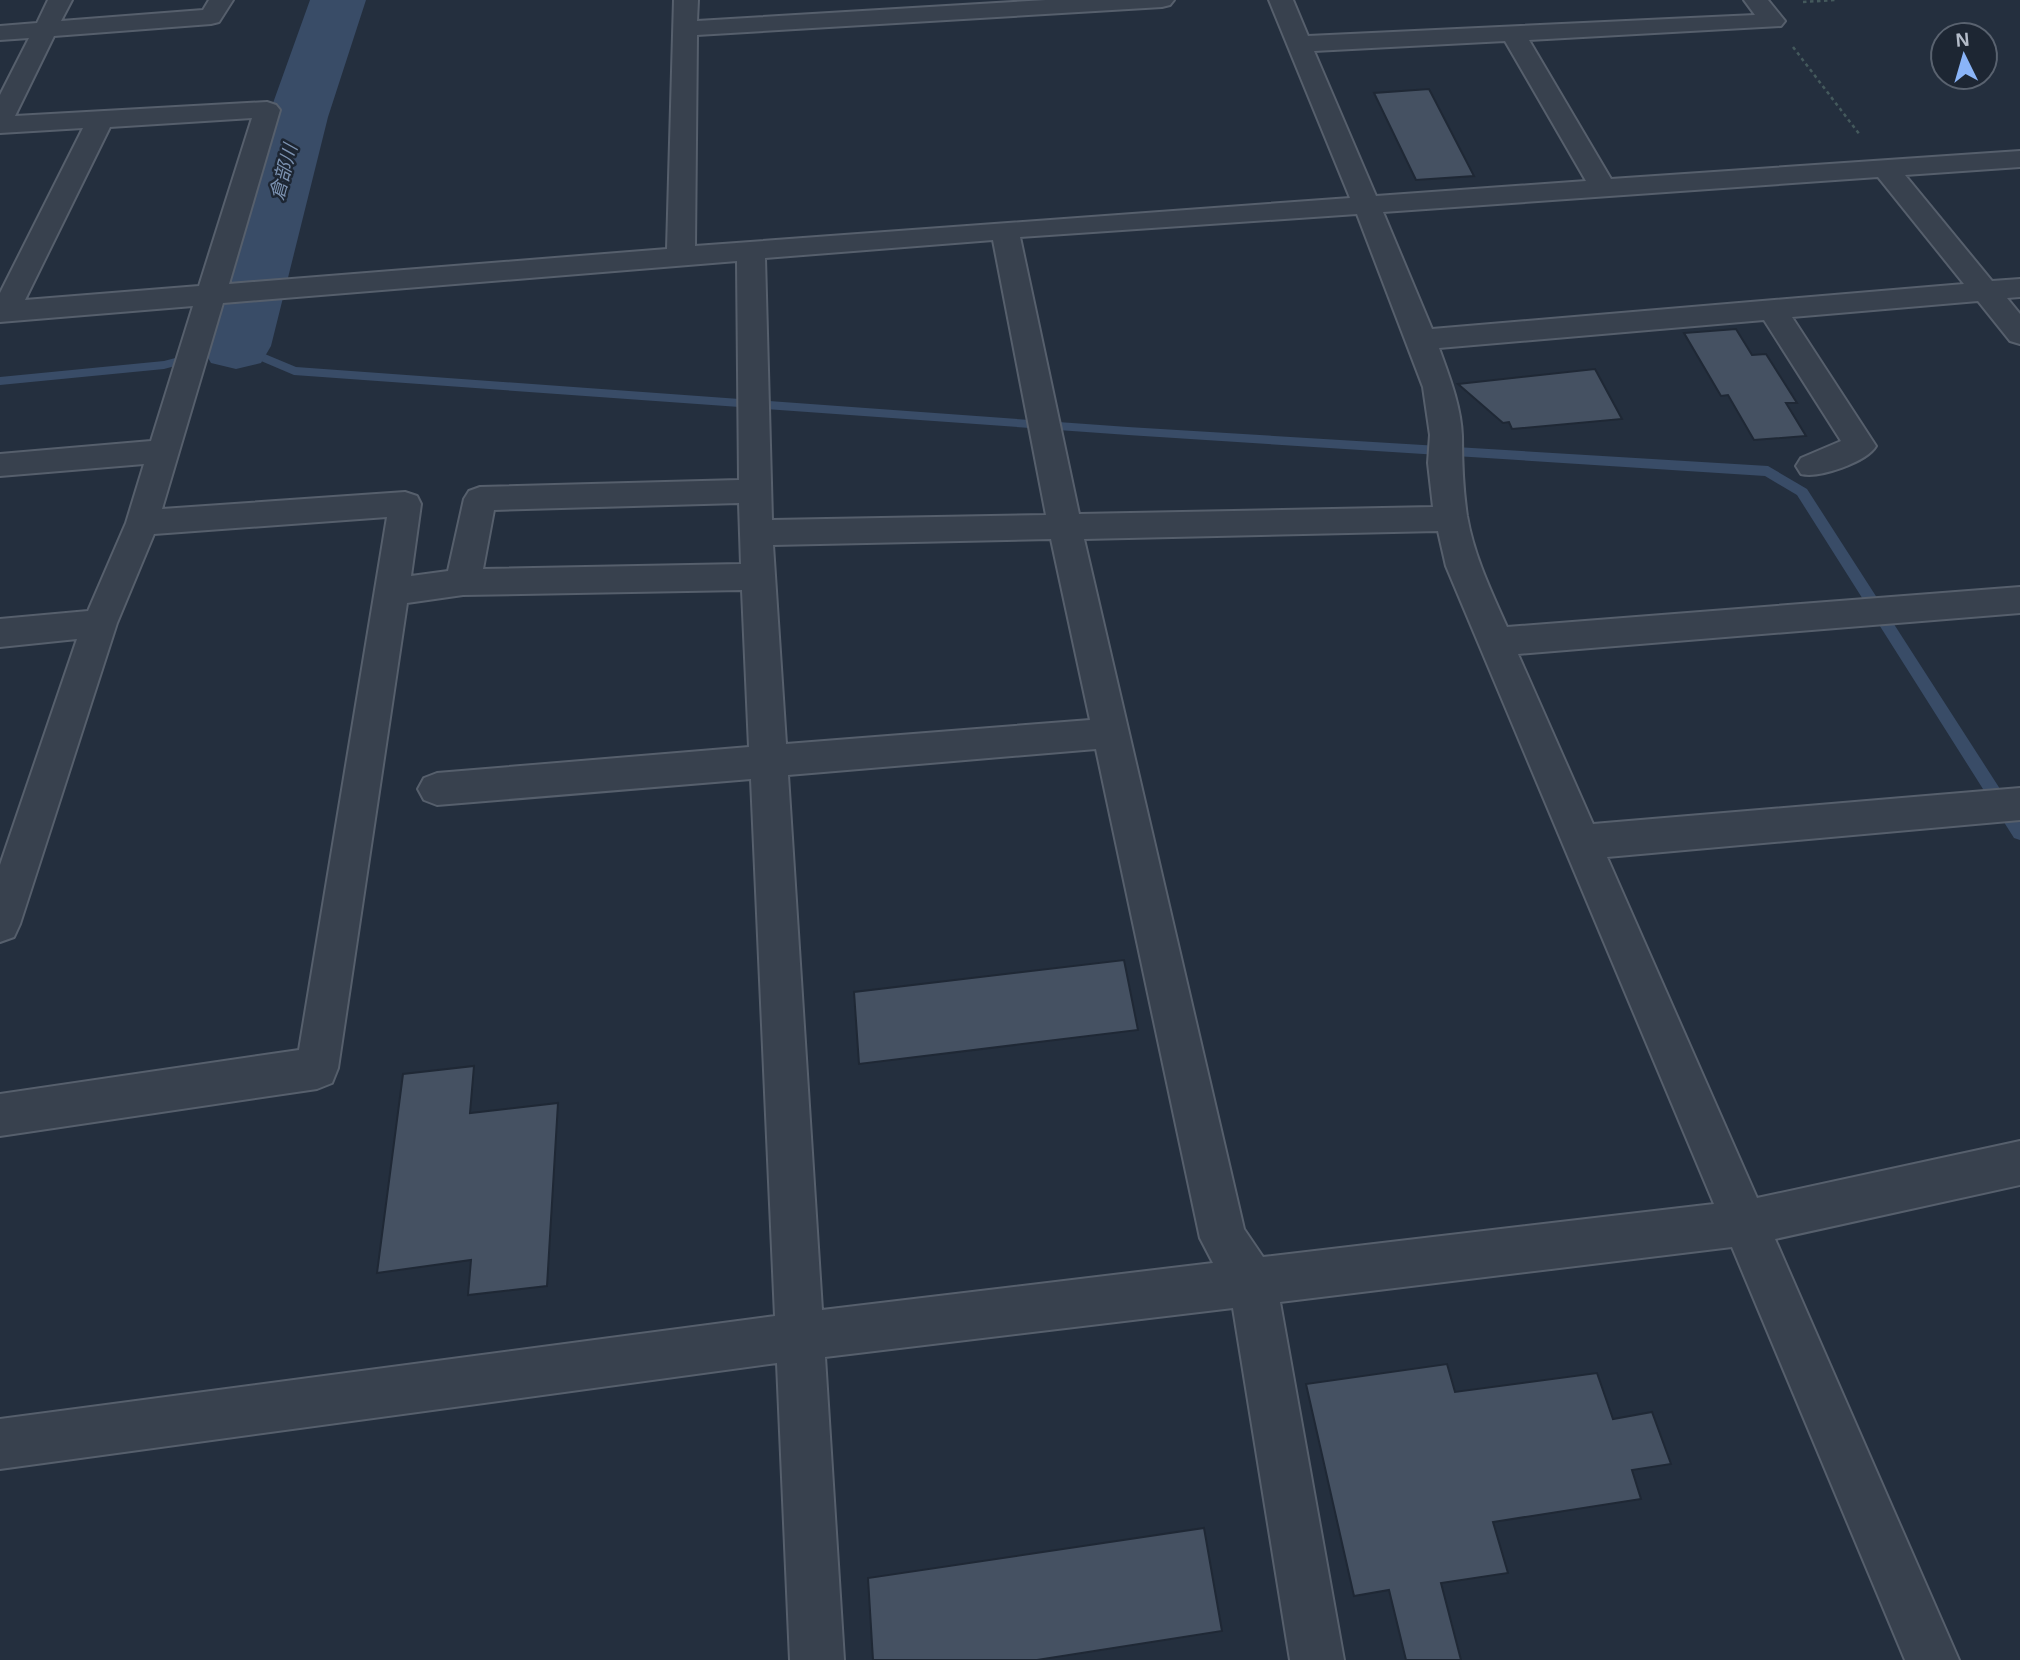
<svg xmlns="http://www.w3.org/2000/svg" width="2020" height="1660" font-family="Arial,'Noto Sans JP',sans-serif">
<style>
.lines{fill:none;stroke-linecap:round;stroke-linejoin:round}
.stream{fill:#394c67;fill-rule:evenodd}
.river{fill:#394c67;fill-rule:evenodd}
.building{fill:#455162;stroke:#1f2835;stroke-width:2}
.minor-casing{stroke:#565f6c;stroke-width:4}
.path{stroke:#44595c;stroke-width:2.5;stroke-dasharray:3.5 3.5;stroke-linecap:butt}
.minor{fill:#38414e;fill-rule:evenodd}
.labels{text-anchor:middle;stroke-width:5;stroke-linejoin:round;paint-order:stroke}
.far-water-label{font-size:19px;font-style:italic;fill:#7c92b1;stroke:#1d2633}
</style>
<rect width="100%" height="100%" fill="#242f3e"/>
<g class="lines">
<!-- stream -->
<path class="stream" d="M 236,342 L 296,367 L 1128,427 L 1768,466 L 1807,489 L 2020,820 L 2020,840 L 2014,838 L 1797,495 L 1765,476 L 1128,435 L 294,375 L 235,350 L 164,369 L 0,385 L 0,377 L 164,361 Z"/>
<!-- river -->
<path class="river" d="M 310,0 L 366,0 L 328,117 L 271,346 L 261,363 L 236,369 L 211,363 L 201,346 L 268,117 Z"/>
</g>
<!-- building -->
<path class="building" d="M 1429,89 L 1474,176 L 1416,180 L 1374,93 Z
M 1736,329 L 1752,355 L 1766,354 L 1797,403 L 1786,403 L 1806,436 L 1754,440 L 1728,395 L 1721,396 L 1684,333 Z
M 1595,369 L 1622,419 L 1512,429 L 1509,422 L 1503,423 L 1458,384 Z
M 1124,960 L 1138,1030 L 859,1064 L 854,992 Z
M 474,1066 L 470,1113 L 558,1103 L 547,1286 L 468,1295 L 471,1260 L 377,1273 L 403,1074 Z
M 1447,1364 L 1455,1392 L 1597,1373 L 1613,1419 L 1652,1412 L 1671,1464 L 1632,1470 L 1641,1499 L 1493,1522 L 1508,1573 L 1441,1583 L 1461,1660 L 1406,1660 L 1389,1590 L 1354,1596 L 1306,1384 Z
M 1204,1528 L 1222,1631 L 1037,1660 L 873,1660 L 868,1578 Z"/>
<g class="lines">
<!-- minor casing -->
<g class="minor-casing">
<path id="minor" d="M 48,0 L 72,0 L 61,21 L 203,10 L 209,0 L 233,0 L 219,22 L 211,24 L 54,36 L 15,116 L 267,102 L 276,105 L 280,110 L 229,284 L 667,249 L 674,0 L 698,0 L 697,21 L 1046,0 L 1174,0 L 1170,5 L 1162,7 L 697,35 L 695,246 L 1350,198 L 1269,0 L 1293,0 L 1308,36 L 1755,15 L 1744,0 L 1768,0 L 1785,21 L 1781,26 L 1529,40 L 1611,179 L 2020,151 L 2020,167 L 1905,175 L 1992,281 L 2020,279 L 2020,297 L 2007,298 L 2020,314 L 2020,344 L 2010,341 L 1978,301 L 1792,317 L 1876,446 C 1867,462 1818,479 1801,474 L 1796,466 L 1801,458 L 1841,441 L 1764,320 L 1439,348 C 1449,376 1461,406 1462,436 C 1462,464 1463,489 1467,516 C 1474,556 1491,591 1507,627 L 2020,587 L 2020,613 L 1518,654 L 1593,824 L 2020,788 L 2020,820 L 1607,857 L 1757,1198 L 2020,1141 L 2020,1185 L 1775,1239 L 1959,1660 L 1905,1660 L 1732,1247 L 1280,1302 L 1344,1660 L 1290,1660 L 1233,1308 L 825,1357 L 844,1660 L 790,1660 L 777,1363 L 0,1469 L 0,1419 L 775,1316 L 751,779 L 437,805 L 424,800 L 418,789 L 424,778 L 437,773 L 749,747 L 742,590 L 463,595 L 407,603 L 338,1068 L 332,1083 L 317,1089 L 0,1136 L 0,1094 L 299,1050 L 387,517 L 154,534 L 117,623 L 20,924 L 14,937 L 0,942 L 0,865 L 77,639 L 0,647 L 0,619 L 88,611 L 126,523 L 144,464 L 0,476 L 0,454 L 151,441 L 193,306 L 0,322 L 0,293 L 83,128 L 0,133 L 0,95 L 29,38 L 0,40 L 0,26 L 37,23 ZM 1505,41 L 1586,181 L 1376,196 L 1314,51 ZM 252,118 L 199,286 L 25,300 L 110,127 ZM 1878,177 L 1964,284 L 1432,329 L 1383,212 ZM 1357,214 L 1423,387 L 1430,435 L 1428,463 L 1433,507 L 1079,514 L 1020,237 ZM 993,240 L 1046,515 L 772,520 L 765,258 ZM 737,261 L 739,480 L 480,487 L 469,491 L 464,499 L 448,571 L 411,576 L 421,504 L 417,496 L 405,492 L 162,509 L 223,303 ZM 739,503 L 741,564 L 483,569 L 494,510 ZM 1438,531 L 1446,566 L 1714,1204 L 1263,1257 L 1244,1229 L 1084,539 ZM 1051,539 L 1090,720 L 786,744 L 773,545 ZM 1096,749 L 1200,1238 L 1213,1263 L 822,1310 L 788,775 Z"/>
</g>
<!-- path -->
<path class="path" d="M 1803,2 L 1836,0
M 1793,47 L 1860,135"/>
<!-- minor -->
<use href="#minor" class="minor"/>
</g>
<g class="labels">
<!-- far-water labels -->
<g class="far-water-label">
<text transform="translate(283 172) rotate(-75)" y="7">倉部川</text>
</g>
</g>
<!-- north arrow -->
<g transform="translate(1964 56) rotate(355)"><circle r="33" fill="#1d2633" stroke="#59626f" stroke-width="2"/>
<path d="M0-5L12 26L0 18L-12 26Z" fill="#8ab4f8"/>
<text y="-10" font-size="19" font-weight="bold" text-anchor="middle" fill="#b4bcc9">N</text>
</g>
</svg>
